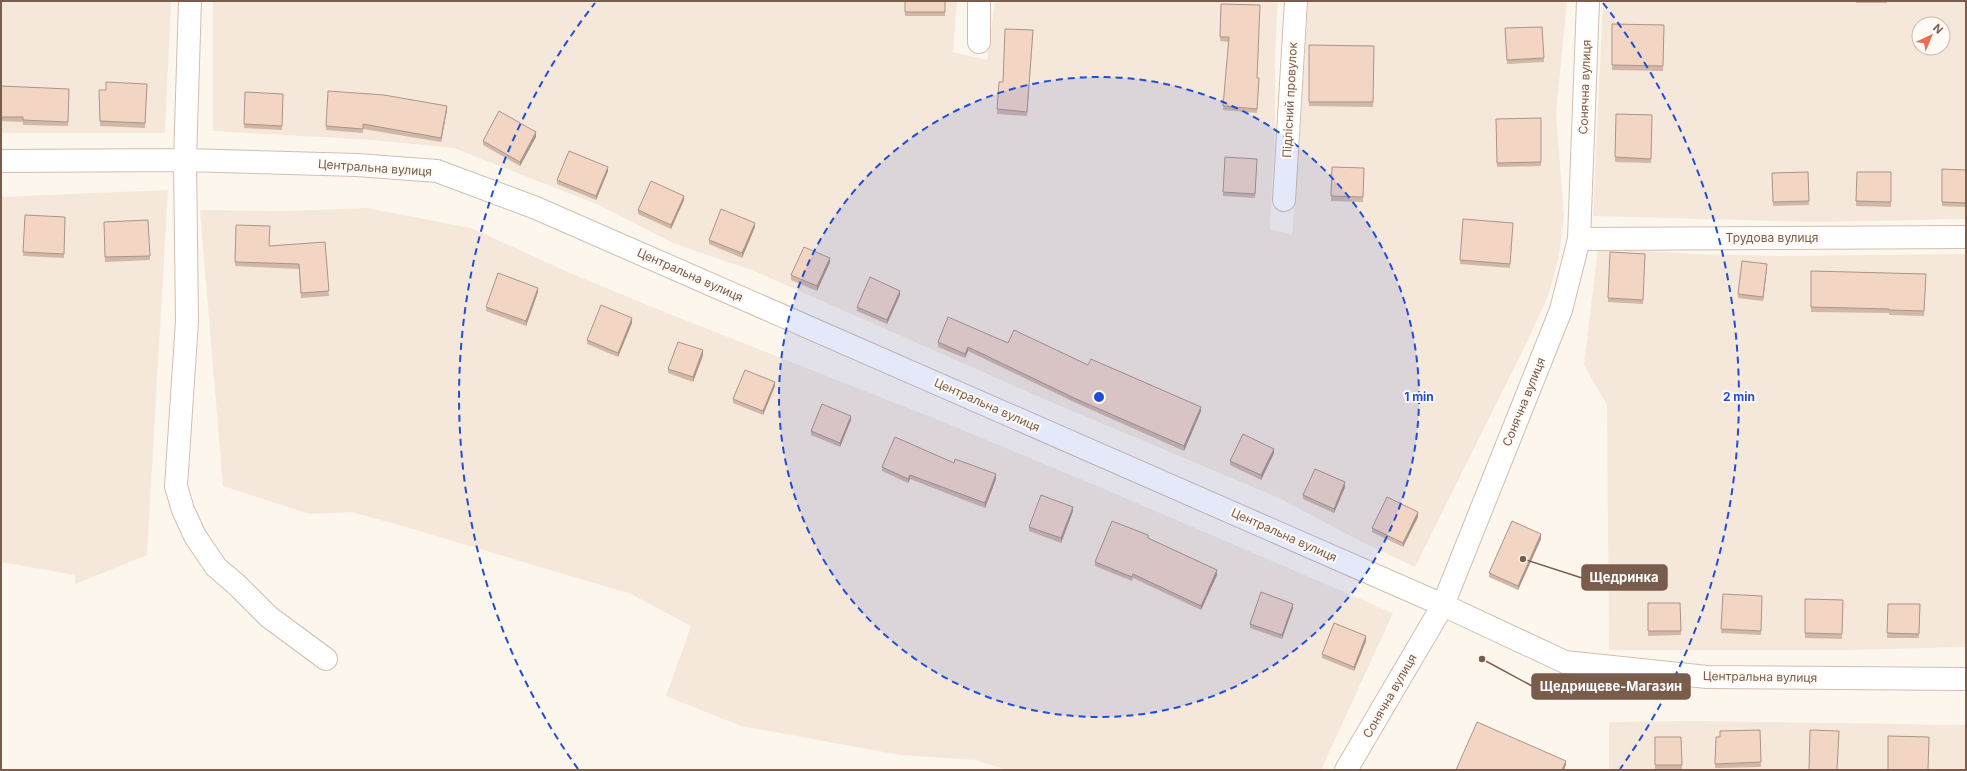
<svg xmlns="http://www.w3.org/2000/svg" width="1967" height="771" font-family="Inter,sans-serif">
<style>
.residential{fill:#f5e8da;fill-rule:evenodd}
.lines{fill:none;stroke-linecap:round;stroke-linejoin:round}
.minor-casing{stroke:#d1beb0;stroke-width:24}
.minor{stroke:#fff;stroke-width:22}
.wall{fill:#d1b7a8}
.shaded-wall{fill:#aa9588}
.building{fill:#f3d5c3;stroke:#aa9588}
.ring{fill:none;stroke:#1d4ed8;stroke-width:2;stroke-dasharray:7 5}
.labels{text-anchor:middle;stroke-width:4;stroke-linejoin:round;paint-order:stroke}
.street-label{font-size:12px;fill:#7a5c4d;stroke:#fffaf3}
.centre{fill:#1d4ed8;stroke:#fffaf3;stroke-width:2}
.ring-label{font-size:12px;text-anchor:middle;font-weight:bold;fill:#1d4ed8;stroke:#fffaf3;stroke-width:4;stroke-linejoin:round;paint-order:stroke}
.leader{fill:none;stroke:#7a5c4d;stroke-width:1.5}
.callout-dot{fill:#7a5c4d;stroke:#fffaf3;stroke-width:1.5}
.callout{fill:#7a5c4d;stroke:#7a5c4d;stroke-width:1.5}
.callout-label{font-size:13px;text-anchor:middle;font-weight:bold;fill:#fff}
</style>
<rect width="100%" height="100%" fill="#fdf6ec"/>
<!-- residential -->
<path class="residential" d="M 1,1 L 171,1 L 165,133 L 1,133 Z
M 213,1 L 957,1 L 953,52 L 987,60 L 995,1 L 1278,1 L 1275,55 L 1275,122 L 1270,229 L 1292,235 L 1299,153 L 1308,1 L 1567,1 L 1556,113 L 1564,216 L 1559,257 L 1548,296 L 1528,340 L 1415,567 L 1356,539 L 1279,498 L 1044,399 L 754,271 L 673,243 L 601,206 L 454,148 L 372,140 L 213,131 Z
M 1603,1 L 1966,1 L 1966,219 L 1814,222 L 1593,216 ZM 1919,24 L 1943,24 L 1943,48 L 1919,48 Z
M 168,190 L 147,555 L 75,584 L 75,575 L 1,562 L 1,197 Z
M 367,208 L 471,228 L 570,273 L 657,309 L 946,423 L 1090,483 L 1393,613 L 1321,770 L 1007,770 L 975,760 L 900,755 L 741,726 L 666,696 L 691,626 L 631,594 L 399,525 L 351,512 L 310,514 L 223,486 L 200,210 L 286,211 Z
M 1598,248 L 1699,254 L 1779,256 L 1966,254 L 1966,647 L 1848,650 L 1609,650 L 1607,405 L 1584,365 Z
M 1695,721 L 1966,725 L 1966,770 L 1609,770 L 1609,722 Z"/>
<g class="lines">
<!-- minor casing -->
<g class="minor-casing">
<path id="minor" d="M 190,1 L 185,160 L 187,321 L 176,486 L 183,510 L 195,536 L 216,567 L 237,585 L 269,617 L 326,659
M 979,42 L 979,1
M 1,161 L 185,160 L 357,165 L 437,171 L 536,208 L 1443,605 L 1565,662 L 1707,677 L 1966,679
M 1284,200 L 1296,1
M 1579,239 L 1966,237
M 1346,770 L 1443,605 L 1561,310 L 1579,239 L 1588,1"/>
</g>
<!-- minor -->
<use href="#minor" class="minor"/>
</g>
<!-- wall -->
<path class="wall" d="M 905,1 L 945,1 L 945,16 L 905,16 Z
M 1856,1 L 1887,1 L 1887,3 L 1856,3 Z
M 1221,4 L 1259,82 L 1257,113 L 1223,110 L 1229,42 L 1220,41 Z
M 1612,24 L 1664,25 L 1663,71 L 1612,70 Z
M 1542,27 L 1544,62 L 1507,64 L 1505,28 Z
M 1033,35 L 1027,116 L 997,114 L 997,109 L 1003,82 Z
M 1309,45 L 1374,46 L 1373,107 L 1309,106 Z
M 147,84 L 145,128 L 100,126 L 99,90 L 106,90 Z
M 1,86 L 69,89 L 68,126 L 23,125 L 23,122 L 1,121 Z
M 245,92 L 283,94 L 282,130 L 244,128 Z
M 447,110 L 441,142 L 363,129 L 363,133 L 326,130 L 326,126 Z
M 1616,114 L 1652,115 L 1651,163 L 1615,162 Z
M 1541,118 L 1541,166 L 1497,167 L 1496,119 Z
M 536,137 L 520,166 L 483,145 L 483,141 Z
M 1257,159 L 1255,198 L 1223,196 L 1223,192 Z
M 1332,167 L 1364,168 L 1363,202 L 1331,201 Z
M 1942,169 L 1966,170 L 1966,207 L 1942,206 Z
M 608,171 L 596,200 L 557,184 L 557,180 Z
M 1808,172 L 1809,205 L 1773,206 L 1772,173 Z
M 1857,172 L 1891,172 L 1891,207 L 1856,206 Z
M 684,200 L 671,229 L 638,214 L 638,210 Z
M 25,215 L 65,217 L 64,258 L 23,256 Z
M 148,220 L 150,260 L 105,262 L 104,222 Z
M 236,225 L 269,246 L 325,242 L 329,296 L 301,298 L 299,269 L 235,266 Z
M 755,227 L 742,258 L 709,244 L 709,240 Z
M 1513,228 L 1510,268 L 1460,264 L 1460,260 Z
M 1645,254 L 1643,304 L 1608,302 L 1608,298 Z
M 830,262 L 817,291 L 791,280 L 791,275 Z
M 1767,268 L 1763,301 L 1738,298 L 1738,294 Z
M 1811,271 L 1926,274 L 1924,316 L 1889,315 L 1889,313 L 1811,312 Z
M 538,292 L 526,326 L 486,311 L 486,307 Z
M 900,295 L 887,324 L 857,311 L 857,307 Z
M 632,323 L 618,357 L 587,344 L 587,340 Z
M 938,342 L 1008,343 L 1088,365 L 1201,411 L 1184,451 L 1074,402 L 968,351 L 965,358 L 938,347 Z
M 703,355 L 693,382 L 668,373 L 668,369 Z
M 775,386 L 763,415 L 733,403 L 733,399 Z
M 851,420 L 840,447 L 811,435 L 811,431 Z
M 1274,453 L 1261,480 L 1230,465 L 1230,461 Z
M 954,463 L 996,479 L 985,508 L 910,479 L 908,483 L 882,471 L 882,467 Z
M 1345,487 L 1334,513 L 1303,499 L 1303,495 Z
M 1073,511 L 1061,543 L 1029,531 L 1029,527 Z
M 1418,517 L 1403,547 L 1372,532 L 1372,528 Z
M 1148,538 L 1217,575 L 1201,610 L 1133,578 L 1132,581 L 1095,566 L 1095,562 Z
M 1541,539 L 1518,590 L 1489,577 L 1489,573 Z
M 1723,594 L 1762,596 L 1761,635 L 1721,633 Z
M 1805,599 L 1843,600 L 1842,639 L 1805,638 Z
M 1648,603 L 1680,603 L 1681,635 L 1648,636 Z
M 1888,604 L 1920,604 L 1919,638 L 1887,638 Z
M 1293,608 L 1282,639 L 1250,628 L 1250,624 Z
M 1366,641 L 1354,671 L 1322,658 L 1322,654 Z
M 1760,730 L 1761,767 L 1715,768 L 1716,737 L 1720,737 Z
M 1655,737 L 1681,737 L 1682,769 L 1655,769 Z"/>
<!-- shaded-wall -->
<path class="shaded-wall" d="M 447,106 L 447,110 L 441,142 L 441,138 Z
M 536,132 L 536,137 L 520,166 L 520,162 Z
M 608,167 L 608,171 L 596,200 L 596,196 Z
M 684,196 L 684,200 L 671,229 L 671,225 Z
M 755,223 L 755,227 L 742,258 L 742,253 Z
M 830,258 L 830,262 L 817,291 L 817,286 Z
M 1767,264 L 1767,268 L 1763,301 L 1763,297 Z
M 538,288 L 538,292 L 526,326 L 526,321 Z
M 900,291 L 900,295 L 887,324 L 887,320 Z
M 632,318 L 632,323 L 618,357 L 618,353 Z
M 968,347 L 968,351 L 965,358 L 965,354 Z
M 703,350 L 703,355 L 693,382 L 693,377 Z
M 775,382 L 775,386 L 763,415 L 763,411 Z
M 1201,407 L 1201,411 L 1184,451 L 1184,446 Z
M 851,416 L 851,420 L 840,447 L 840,443 Z
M 1274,449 L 1274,453 L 1261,480 L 1261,475 Z
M 996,474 L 996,479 L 985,508 L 985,503 Z
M 910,475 L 910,479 L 908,483 L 908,479 Z
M 1345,482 L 1345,487 L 1334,513 L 1334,509 Z
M 1073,507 L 1073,511 L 1061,543 L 1061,538 Z
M 1418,512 L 1418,517 L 1403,547 L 1403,543 Z
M 1541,534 L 1541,539 L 1518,590 L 1518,586 Z
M 1217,570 L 1217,575 L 1201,610 L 1201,606 Z
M 1293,604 L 1293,608 L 1282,639 L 1282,635 Z
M 1366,636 L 1366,641 L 1354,671 L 1354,667 Z
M 1566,761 L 1566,765 L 1564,770 L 1562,770 Z"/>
<!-- building -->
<path class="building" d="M 905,1 L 945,1 L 945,12 L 905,12 Z
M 1221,4 L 1260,5 L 1257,78 L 1259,78 L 1257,109 L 1223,106 L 1229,37 L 1220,37 Z
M 1612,24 L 1664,25 L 1663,66 L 1612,65 Z
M 1542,27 L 1544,58 L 1507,60 L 1505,28 Z
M 1005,29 L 1033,30 L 1027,112 L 997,109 L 999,82 L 1003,82 Z
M 1309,45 L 1374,46 L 1373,102 L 1309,102 Z
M 106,82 L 147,84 L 145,123 L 100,121 L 99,90 L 106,90 Z
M 1,86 L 69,89 L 68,122 L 23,120 L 23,117 L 1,117 Z
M 328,91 L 384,95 L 447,106 L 441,138 L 363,124 L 363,129 L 326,126 Z
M 245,92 L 283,94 L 282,126 L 244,124 Z
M 499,111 L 536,132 L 520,162 L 483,141 Z
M 1616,114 L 1652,115 L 1651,159 L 1615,157 Z
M 1541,118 L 1541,162 L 1497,163 L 1496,119 Z
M 569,151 L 608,167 L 596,196 L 557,180 Z
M 1225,157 L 1257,159 L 1255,194 L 1223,192 Z
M 1332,167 L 1364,168 L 1363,197 L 1331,196 Z
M 1942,169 L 1966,170 L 1966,203 L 1942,202 Z
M 1808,172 L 1809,201 L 1773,202 L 1772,173 Z
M 1857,172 L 1891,172 L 1891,202 L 1856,201 Z
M 651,181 L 684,196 L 671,225 L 638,210 Z
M 721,209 L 755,223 L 742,253 L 709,240 Z
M 25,215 L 65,217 L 64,254 L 23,252 Z
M 1463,219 L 1513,223 L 1510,264 L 1460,260 Z
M 148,220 L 150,256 L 105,257 L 104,222 Z
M 236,225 L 270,226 L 269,246 L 325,242 L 329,291 L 301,293 L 299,264 L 235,262 Z
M 804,247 L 830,258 L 817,286 L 791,275 Z
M 1610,252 L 1645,254 L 1643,300 L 1608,298 Z
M 1742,261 L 1767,264 L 1763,297 L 1738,294 Z
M 1811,271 L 1926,274 L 1924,311 L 1889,310 L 1889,309 L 1811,307 Z
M 498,273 L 538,288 L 526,321 L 486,307 Z
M 870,277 L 900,291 L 887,320 L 857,307 Z
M 601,305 L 632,318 L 618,353 L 587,340 Z
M 948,317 L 1008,343 L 1014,330 L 1088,365 L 1091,359 L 1201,407 L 1184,446 L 1074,398 L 968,347 L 965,354 L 938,342 Z
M 678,342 L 703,350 L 693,377 L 668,369 Z
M 745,370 L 775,382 L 763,411 L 733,399 Z
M 822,404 L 851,416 L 840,443 L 811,431 Z
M 1243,434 L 1274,449 L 1261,475 L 1230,461 Z
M 895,437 L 954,463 L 955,459 L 996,474 L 985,503 L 910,475 L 908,479 L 882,467 Z
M 1315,469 L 1345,482 L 1334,509 L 1303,495 Z
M 1041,495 L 1073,507 L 1061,538 L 1029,527 Z
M 1387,497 L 1418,512 L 1403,543 L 1372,528 Z
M 1112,521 L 1148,535 L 1148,538 L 1217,570 L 1201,606 L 1133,574 L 1132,577 L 1095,562 Z
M 1512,521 L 1541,534 L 1518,586 L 1489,573 Z
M 1261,592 L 1293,604 L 1282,635 L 1250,624 Z
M 1723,594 L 1762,596 L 1761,631 L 1721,629 Z
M 1805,599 L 1843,600 L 1842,634 L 1805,633 Z
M 1648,603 L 1680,603 L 1681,631 L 1648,631 Z
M 1888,604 L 1920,604 L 1919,634 L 1887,633 Z
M 1334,623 L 1366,636 L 1354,667 L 1322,654 Z
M 1477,722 L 1566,761 L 1562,770 L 1456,770 Z
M 1760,730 L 1761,762 L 1715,764 L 1716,737 L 1720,737 L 1720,731 Z
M 1810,730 L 1839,731 L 1837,770 L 1809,770 Z
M 1888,736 L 1929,737 L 1928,770 L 1888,770 Z
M 1655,737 L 1681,737 L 1682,765 L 1655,765 Z"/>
<!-- distance rings -->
<circle cx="1099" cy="397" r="320" fill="#1d4ed8" fill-opacity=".12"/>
<g class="ring">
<circle cx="1099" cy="397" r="320"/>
<path d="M578 769A640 640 0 0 1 595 3M1603 3A640 640 0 0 1 1620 769"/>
</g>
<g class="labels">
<!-- street labels -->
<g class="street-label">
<text transform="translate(1585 87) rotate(-88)" y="4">Сонячна вулиця</text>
<text transform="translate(1290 100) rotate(-87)" y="4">Підлісний провулок</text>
<text transform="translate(375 168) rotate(4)" y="4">Центральна вулиця</text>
<text x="1772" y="242">Трудова вулиця</text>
<text transform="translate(690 275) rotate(24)" y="4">Центральна вулиця</text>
<text transform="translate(1524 402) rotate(-68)" y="4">Сонячна вулиця</text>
<text transform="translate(987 405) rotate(24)" y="4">Центральна вулиця</text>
<text transform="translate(1284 535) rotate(24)" y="4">Центральна вулиця</text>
<text transform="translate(1760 677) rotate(1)" y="4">Центральна вулиця</text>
<text transform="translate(1390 696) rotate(-60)" y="4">Сонячна вулиця</text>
</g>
</g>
<circle cx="1099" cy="397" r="6" class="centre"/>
<g class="ring-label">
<text x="1419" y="401">1 min</text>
<text x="1739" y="401">2 min</text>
</g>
<!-- callouts -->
<path class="leader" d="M1523 559L1582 578M1482 659L1532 686"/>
<g class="callout-dot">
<circle cx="1523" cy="559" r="4"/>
<circle cx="1482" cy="659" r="4"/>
</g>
<g class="callout">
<rect x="1582" y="565" width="85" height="25" rx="4"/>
<rect x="1532" y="674" width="158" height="25" rx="4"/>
</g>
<g class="callout-label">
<text x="1624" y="582">Щедринка</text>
<text x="1611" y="691">Щедрищеве-Магазин</text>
</g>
<!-- border -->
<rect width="1967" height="771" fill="none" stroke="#7a5c4d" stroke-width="4"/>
<!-- north arrow -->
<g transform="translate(1931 36) rotate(44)"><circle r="19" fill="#fffaf3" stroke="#cabbb1"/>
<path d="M0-3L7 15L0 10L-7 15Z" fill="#e76f51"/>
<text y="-6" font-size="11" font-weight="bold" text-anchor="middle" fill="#7a5c4d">N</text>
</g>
</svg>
